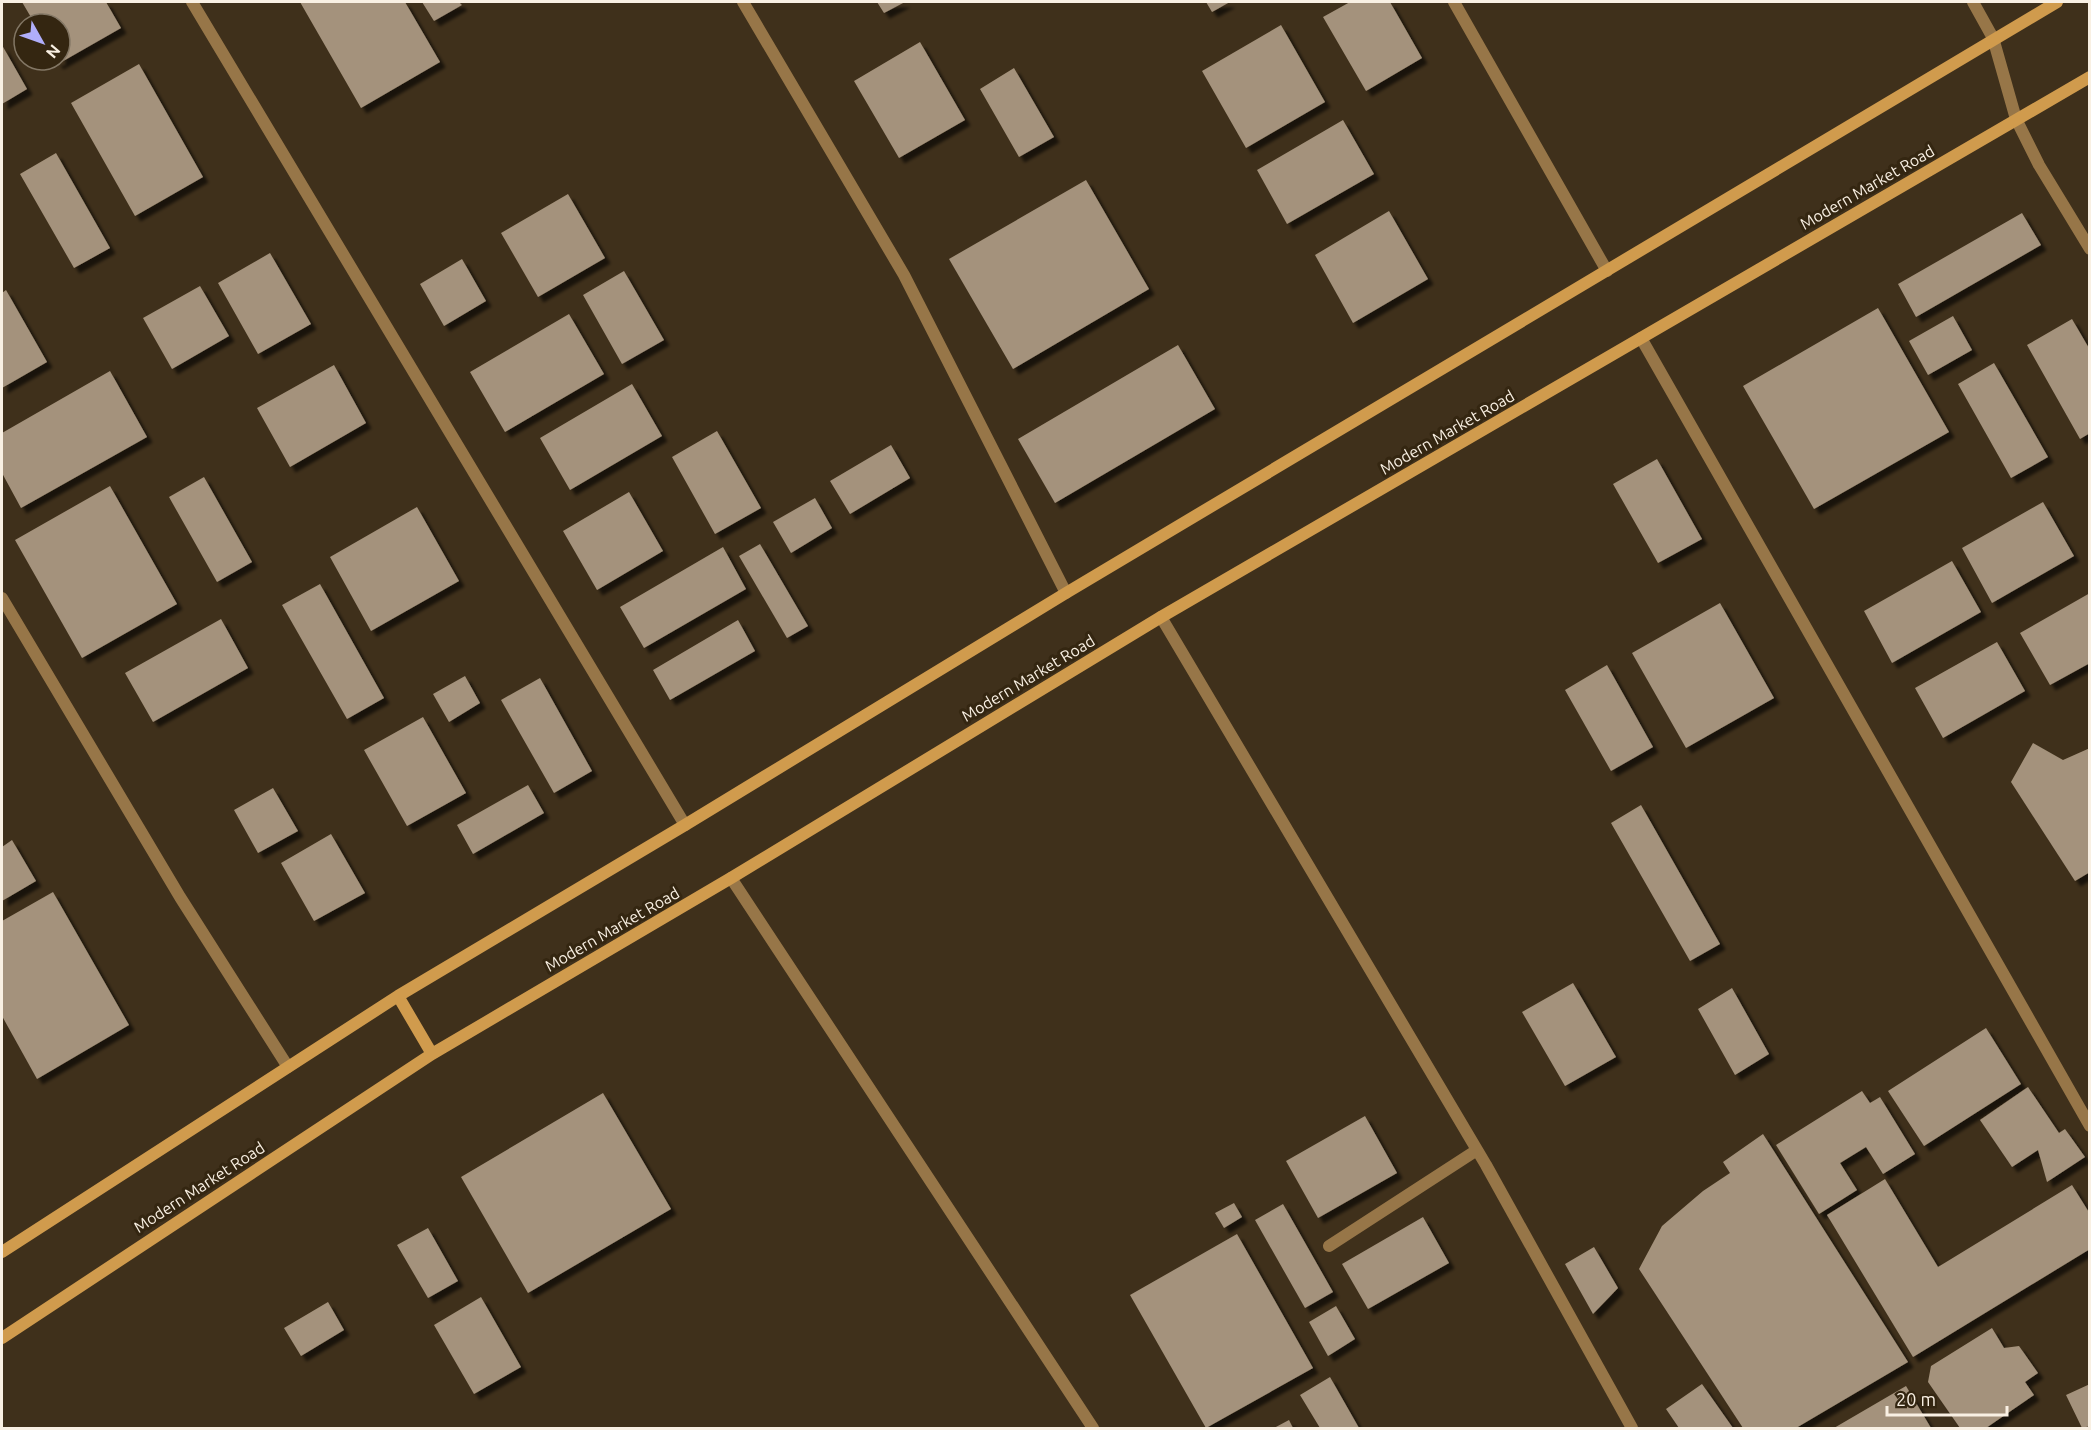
<svg xmlns="http://www.w3.org/2000/svg" width="2091" height="1430" font-family="Ubuntu,sans-serif">
<style>
.building{fill:#a4927b;filter:url(#shadow)}
.lines{fill:none;stroke-linecap:round;stroke-linejoin:round}
.street{stroke:#977648;stroke-width:12}
.secondary{stroke:#d09b4d;stroke-width:12}
.labels{text-anchor:middle;stroke-width:6;stroke-linejoin:round;paint-order:stroke}
.street-label{font-size:16px;fill:#f9f0e3;stroke:#342611}
</style>
<defs>
<filter id="shadow"><feDropShadow dx="5.5" dy="5.5" stdDeviation="1.5" flood-color="#0009"/></filter>
</defs>
<rect width="100%" height="100%" fill="#3f301b"/>
<!-- building -->
<path class="building" d="M 22,2 L 106,2 L 121,28 L 58,64 L 55,60 L 60,60 L 60,24 L 35,24 Z
M 300,2 L 405,2 L 440,62 L 361,108 Z
M 422,2 L 459,2 L 462,5 L 434,21 Z
M 877,2 L 905,2 L 884,13 Z
M 1206,2 L 1230,2 L 1212,12 Z
M 1350,2 L 1390,2 L 1422,58 L 1366,91 L 1323,17 Z
M 1281,25 L 1325,102 L 1246,148 L 1202,71 Z
M 920,42 L 965,120 L 899,158 L 854,81 Z
M 2,45 L 27,89 L 2,104 Z
M 139,64 L 203,177 L 135,216 L 71,103 Z
M 1014,68 L 1054,137 L 1019,157 L 980,89 Z
M 1343,120 L 1374,174 L 1287,224 L 1257,170 Z
M 56,153 L 110,248 L 74,268 L 20,174 Z
M 1086,180 L 1149,289 L 1013,369 L 949,259 Z
M 568,194 L 605,258 L 538,297 L 501,233 Z
M 1389,211 L 1428,279 L 1353,323 L 1315,255 Z
M 2022,213 L 2041,245 L 1916,317 L 1898,284 Z
M 270,253 L 311,324 L 258,354 L 218,283 Z
M 462,259 L 486,301 L 444,326 L 420,284 Z
M 624,271 L 664,340 L 622,364 L 583,295 Z
M 200,286 L 229,336 L 172,369 L 143,318 Z
M 6,290 L 47,362 L 2,388 L 2,293 Z
M 1878,308 L 1949,432 L 1814,509 L 1743,386 Z
M 569,314 L 604,374 L 505,432 L 470,372 Z
M 1953,316 L 1972,350 L 1928,375 L 1909,341 Z
M 2072,319 L 2090,350 L 2090,433 L 2080,439 L 2027,345 Z
M 1178,345 L 1215,409 L 1055,503 L 1018,439 Z
M 1994,363 L 2048,457 L 2011,478 L 1958,384 Z
M 334,365 L 366,423 L 290,467 L 257,408 Z
M 110,371 L 147,437 L 21,508 L 2,473 L 2,433 Z
M 632,384 L 662,436 L 570,490 L 540,438 Z
M 717,431 L 761,508 L 715,534 L 672,457 Z
M 891,445 L 910,478 L 850,514 L 830,481 Z
M 1657,459 L 1702,539 L 1658,563 L 1613,484 Z
M 204,477 L 252,562 L 217,582 L 169,497 Z
M 110,486 L 177,604 L 82,658 L 15,540 Z
M 629,492 L 663,551 L 597,590 L 563,531 Z
M 815,498 L 832,528 L 791,553 L 773,522 Z
M 2043,502 L 2074,556 L 1992,603 L 1962,548 Z
M 417,507 L 459,581 L 371,631 L 330,557 Z
M 760,544 L 808,626 L 787,638 L 739,556 Z
M 723,547 L 746,589 L 644,648 L 620,607 Z
M 1952,561 L 1981,612 L 1892,663 L 1864,611 Z
M 320,584 L 384,698 L 347,719 L 282,605 Z
M 2090,593 L 2090,663 L 2050,685 L 2020,633 Z
M 1720,603 L 1774,698 L 1686,748 L 1632,653 Z
M 221,619 L 248,668 L 153,722 L 125,673 Z
M 738,620 L 755,651 L 670,700 L 653,670 Z
M 1997,642 L 2025,691 L 1943,738 L 1915,688 Z
M 1607,665 L 1653,747 L 1611,771 L 1565,690 Z
M 465,676 L 480,703 L 449,722 L 433,694 Z
M 540,678 L 592,771 L 554,793 L 501,700 Z
M 423,717 L 466,793 L 407,826 L 364,750 Z
M 2033,743 L 2063,760 L 2090,748 L 2090,872 L 2075,881 L 2011,782 Z
M 528,785 L 544,813 L 473,854 L 457,825 Z
M 273,788 L 298,831 L 258,853 L 234,810 Z
M 1641,805 L 1720,944 L 1690,961 L 1611,823 Z
M 331,834 L 365,893 L 314,921 L 281,863 Z
M 12,840 L 36,881 L 2,901 L 2,847 Z
M 53,892 L 129,1025 L 37,1079 L 2,1016 L 2,921 Z
M 1573,983 L 1616,1057 L 1565,1086 L 1522,1012 Z
M 1732,988 L 1769,1054 L 1735,1075 L 1698,1009 Z
M 1986,1028 L 2021,1084 L 1924,1146 L 1888,1091 Z
M 2028,1087 L 2059,1133 L 2065,1129 L 2085,1157 L 2047,1182 L 2038,1150 L 2012,1167 L 1980,1120 Z
M 1862,1091 L 1870,1103 L 1880,1097 L 1915,1154 L 1883,1174 L 1866,1147 L 1840,1163 L 1857,1190 L 1819,1214 L 1776,1145 Z
M 603,1093 L 671,1209 L 528,1293 L 461,1177 Z
M 1365,1116 L 1397,1173 L 1318,1218 L 1286,1161 Z
M 1763,1134 L 1908,1362 L 1796,1428 L 1743,1428 L 1639,1269 L 1662,1226 L 1703,1191 L 1730,1173 L 1723,1162 Z
M 1885,1179 L 1938,1267 L 2072,1185 L 2090,1214 L 2090,1249 L 1913,1357 L 1827,1215 Z
M 1234,1203 L 1242,1217 L 1224,1228 L 1215,1213 Z
M 1283,1204 L 1333,1292 L 1305,1308 L 1255,1220 Z
M 1423,1217 L 1449,1263 L 1368,1309 L 1342,1264 Z
M 428,1228 L 458,1281 L 428,1298 L 397,1245 Z
M 1237,1234 L 1313,1368 L 1206,1428 L 1130,1295 Z
M 1594,1247 L 1618,1288 L 1593,1314 L 1565,1264 Z
M 481,1297 L 521,1367 L 474,1394 L 434,1325 Z
M 328,1302 L 344,1330 L 301,1356 L 284,1328 Z
M 1336,1306 L 1355,1339 L 1328,1356 L 1309,1322 Z
M 1992,1328 L 2004,1348 L 2019,1346 L 2038,1373 L 2025,1382 L 2034,1395 L 1986,1428 L 1960,1428 L 1928,1382 L 1931,1366 Z
M 1330,1377 L 1359,1428 L 1320,1428 L 1300,1395 Z
M 1702,1384 L 1733,1428 L 1679,1428 L 1666,1409 Z
M 2090,1384 L 2090,1426 L 2082,1428 L 2066,1395 Z
M 1906,1386 L 1931,1428 L 1834,1428 Z
M 1289,1420 L 1293,1428 L 1274,1428 Z"/>
<g class="lines">
<!-- street -->
<path class="street" d="M 192,2 L 685,825
M 743,2 L 904,275 L 1066,593
M 1454,2 L 1607,271
M 1973,2 L 1993,38 L 2016,119 L 2039,165 L 2090,249
M 1641,338 L 2090,1126
M 2,598 L 180,897 L 288,1067
M 1161,617 L 1486,1165 L 1632,1428
M 731,878 L 1093,1428
M 1329,1246 L 1477,1150"/>
<!-- secondary -->
<path class="secondary" d="M 398,996 L 432,1054
M 2,1252 L 398,996 L 685,825 L 1066,593 L 2057,2
M 2,1338 L 432,1054 L 731,878 L 1161,617 L 2090,77"/>
</g>
<g class="labels">
<!-- street labels -->
<g class="street-label">
<text transform="translate(1867 187) rotate(-30)" y="6">Modern Market Road</text>
<text transform="translate(1447 432) rotate(-30)" y="6">Modern Market Road</text>
<text transform="translate(1028 678) rotate(-31)" y="6">Modern Market Road</text>
<text transform="translate(612 929) rotate(-30)" y="6">Modern Market Road</text>
<text transform="translate(199 1187) rotate(-33)" y="6">Modern Market Road</text>
</g>
</g>
<!-- border -->
<rect width="2091" height="1430" fill="none" stroke="#f9f0e3" stroke-width="6"/>
<!-- north arrow -->
<g transform="translate(42 42) rotate(130)"><circle r="28" fill="#342611" stroke="#837765" stroke-width="1.5"/>
<path d="M0-4.5L10 22L0 15L-10 22Z" fill="#b0aefa"/>
<text y="-9" font-size="16" font-weight="bold" text-anchor="middle" fill="#f9f0e3">N</text>
</g>
<!-- scale -->
<path d="M1887 1406v9h120v-9" fill="none" stroke="#f9f0e3" stroke-width="3"/>
<text x="1896" y="1406" font-size="18" fill="#f9f0e3" stroke="#342611" stroke-width="4.5" paint-order="stroke">20 m</text>
</svg>
